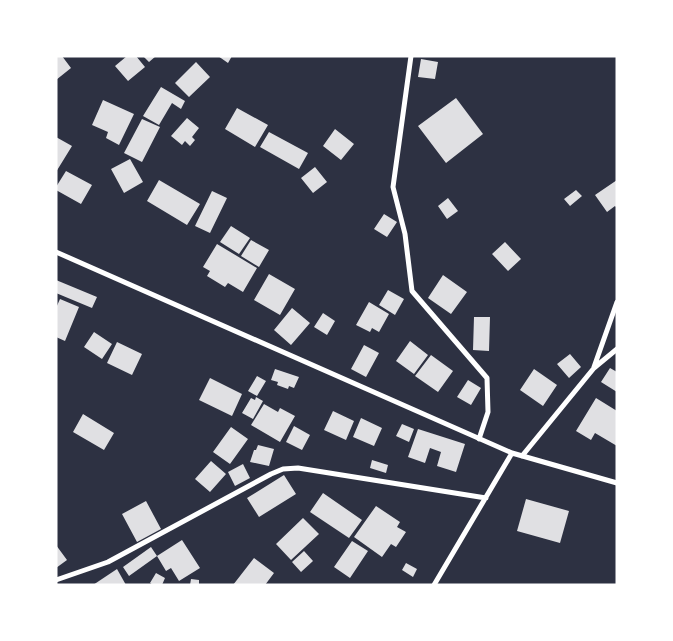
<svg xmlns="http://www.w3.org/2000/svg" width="673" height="641" font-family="Literata,serif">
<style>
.building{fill:#e0e0e3}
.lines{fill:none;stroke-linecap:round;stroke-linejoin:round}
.minor{stroke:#fff;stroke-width:5}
</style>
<rect width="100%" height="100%" fill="#2d3142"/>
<!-- building -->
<path class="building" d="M 56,56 L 62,56 L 71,68 L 56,80 Z
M 127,56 L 136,56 L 145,67 L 128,81 L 115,66 Z
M 143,56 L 156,56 L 149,62 Z
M 218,56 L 232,56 L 228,63 Z
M 421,59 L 438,62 L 435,79 L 418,77 Z
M 196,62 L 210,77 L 189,97 L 175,83 Z
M 161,87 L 185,101 L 181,109 L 172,103 L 159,125 L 143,116 Z
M 456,98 L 483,134 L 446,163 L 418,126 Z
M 103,100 L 134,114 L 119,145 L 106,138 L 108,132 L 92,125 Z
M 237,108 L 268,125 L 255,147 L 225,129 Z
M 187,118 L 199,128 L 192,137 L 195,140 L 190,146 L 185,141 L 182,145 L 171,136 Z
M 142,119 L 160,127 L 142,162 L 124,153 Z
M 335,129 L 354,144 L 341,160 L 323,146 Z
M 269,132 L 308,153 L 299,169 L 260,147 Z
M 56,137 L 72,146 L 56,172 Z
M 130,159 L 143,182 L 124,193 L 111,169 Z
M 315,167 L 327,182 L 313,193 L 301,178 Z
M 66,171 L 92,185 L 81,204 L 56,190 L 56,187 Z
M 159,180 L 200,204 L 187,225 L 147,201 Z
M 617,180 L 617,208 L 615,206 L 607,212 L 595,195 Z
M 576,190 L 582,196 L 570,206 L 564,199 Z
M 212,191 L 227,198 L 210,233 L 195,226 Z
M 448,198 L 458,211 L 447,219 L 438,206 Z
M 384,214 L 397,222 L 387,237 L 374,229 Z
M 231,226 L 250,238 L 239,254 L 220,242 Z
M 251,240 L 269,250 L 259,267 L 241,256 Z
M 505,242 L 521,259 L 508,271 L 492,254 Z
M 217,244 L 257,268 L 243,292 L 228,283 L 225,287 L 207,276 L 210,271 L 203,267 Z
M 269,274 L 295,289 L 280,315 L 254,300 Z
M 443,275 L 467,292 L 451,314 L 428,298 Z
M 56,280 L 97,297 L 92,308 L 56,293 Z
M 388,290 L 404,299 L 395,315 L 379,305 Z
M 60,299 L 79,307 L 65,341 L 56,337 L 56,308 Z
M 369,302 L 389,314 L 379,332 L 372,328 L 370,332 L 356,325 Z
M 292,308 L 310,323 L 291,345 L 274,330 Z
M 323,313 L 335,321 L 327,335 L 314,327 Z
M 474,317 L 490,317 L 489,351 L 473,350 Z
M 94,332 L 112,344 L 102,359 L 84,347 Z
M 410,341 L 428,355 L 414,374 L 396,361 Z
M 117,342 L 142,354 L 132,375 L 107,363 Z
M 364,345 L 379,353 L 366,377 L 351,369 Z
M 570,354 L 581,367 L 569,378 L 557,364 Z
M 431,355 L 453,371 L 438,392 L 415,376 Z
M 610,368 L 617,372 L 617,392 L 601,382 Z
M 275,369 L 299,377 L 294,388 L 289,386 L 288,389 L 277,385 L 278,382 L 271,380 Z
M 534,369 L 557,385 L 543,406 L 520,390 Z
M 257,376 L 266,381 L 257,396 L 248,391 Z
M 210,378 L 242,394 L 232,416 L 199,400 Z
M 468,380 L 481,388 L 471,405 L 457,397 Z
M 256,397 L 263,401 L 253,419 L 242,413 L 251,398 L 255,400 Z
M 596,398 L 617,411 L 617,446 L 595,433 L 591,440 L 576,431 Z
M 264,404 L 278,412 L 280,408 L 295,416 L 280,442 L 251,425 Z
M 333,411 L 354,421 L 346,440 L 324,430 Z
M 83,414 L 114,433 L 104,450 L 73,432 Z
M 361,418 L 382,428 L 374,446 L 353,437 Z
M 402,424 L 414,429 L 409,442 L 396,436 Z
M 294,426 L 310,435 L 302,450 L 286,442 Z
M 231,427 L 248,439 L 230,464 L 213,452 Z
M 418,429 L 465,444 L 456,472 L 437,466 L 441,452 L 430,448 L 425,463 L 408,457 Z
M 258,445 L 274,449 L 269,466 L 250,462 L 254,450 L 256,450 Z
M 372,460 L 388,465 L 386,473 L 370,468 Z
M 211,461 L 226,474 L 210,492 L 195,479 Z
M 243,464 L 250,478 L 235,486 L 228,472 Z
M 284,475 L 296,494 L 259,517 L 247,498 Z
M 323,493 L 362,520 L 349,538 L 310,512 Z
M 526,499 L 569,511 L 560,543 L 517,531 Z
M 146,501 L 161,529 L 137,542 L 122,514 Z
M 376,506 L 400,522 L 397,527 L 406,532 L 396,547 L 391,544 L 382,557 L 354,537 Z
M 303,518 L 319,534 L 291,560 L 276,544 Z
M 182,540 L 200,568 L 179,581 L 171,568 L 166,571 L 157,556 Z
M 352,541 L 368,551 L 350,578 L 334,567 Z
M 56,545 L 67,560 L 56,568 Z
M 151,547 L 157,556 L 129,576 L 123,567 Z
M 304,551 L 313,561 L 301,572 L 292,562 Z
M 254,558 L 274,573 L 265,585 L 233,585 Z
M 406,563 L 417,569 L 413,577 L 402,570 Z
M 117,569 L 126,585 L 93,585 Z
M 156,573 L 165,578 L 162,585 L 153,585 L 150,583 Z
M 191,579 L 199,580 L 199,585 L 190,585 Z"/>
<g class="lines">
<!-- minor -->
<path class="minor" d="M 411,56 L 393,187 L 405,234 L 412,291 L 487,378 L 488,412 L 479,439
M 56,252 L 512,453 L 617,483
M 594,367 L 617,302
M 522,456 L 594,368 L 617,349
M 56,580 L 108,562 L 271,474 L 283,469 L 298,468 L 486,498
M 434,585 L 512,453"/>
</g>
<!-- border -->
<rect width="673" height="641" fill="none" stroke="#ffffff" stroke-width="115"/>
</svg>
